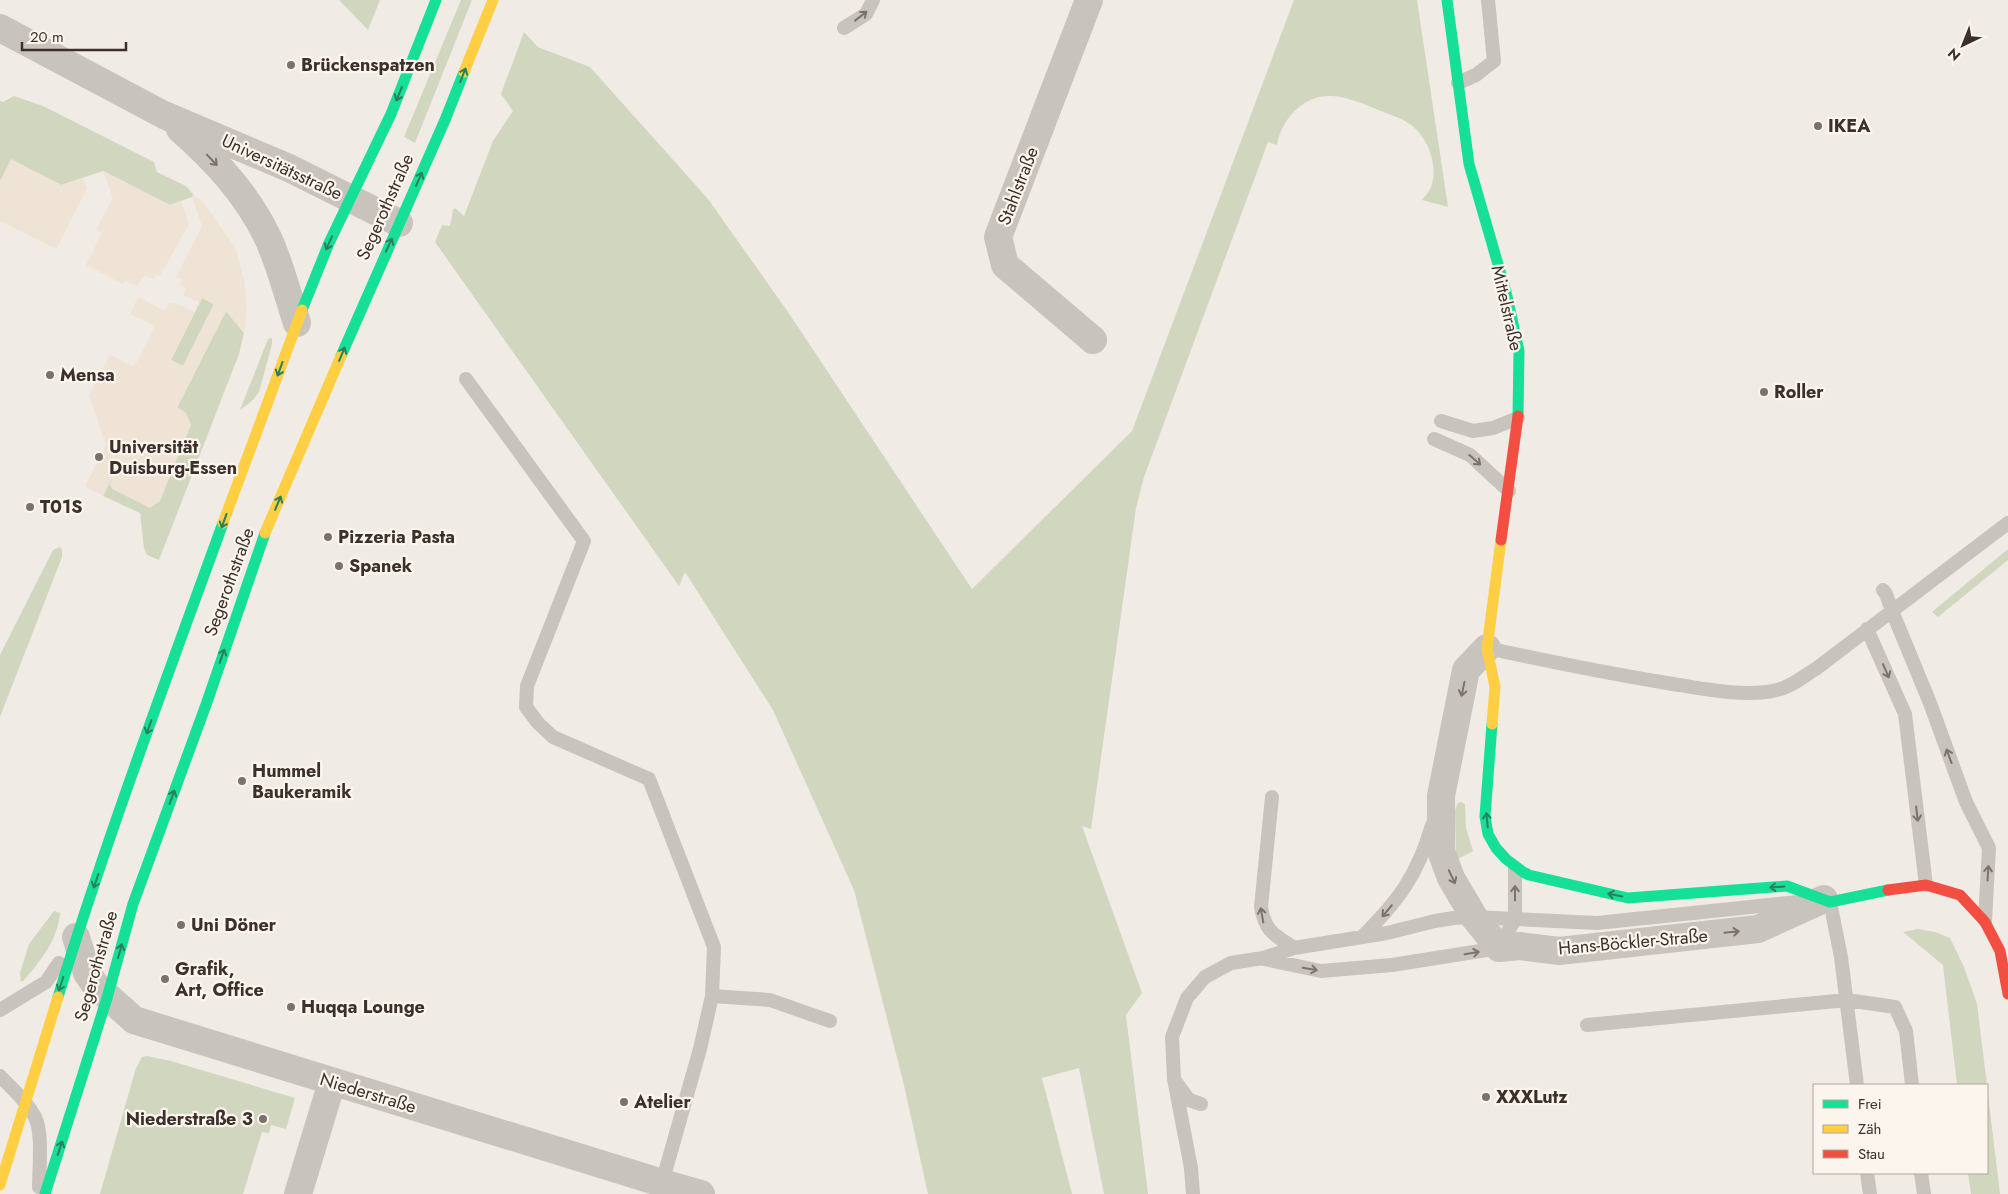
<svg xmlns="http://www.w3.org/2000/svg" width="2008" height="1194" font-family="Jost,sans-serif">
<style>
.green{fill:#d1d6bf}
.plaza{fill:#eee3d5}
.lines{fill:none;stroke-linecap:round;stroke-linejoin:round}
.lane{stroke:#c9c3be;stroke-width:14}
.street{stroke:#c9c3be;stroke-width:28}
.fast{stroke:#16e098;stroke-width:11}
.slow{stroke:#ffcf43;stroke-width:11}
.jam{stroke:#f24e42;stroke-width:11}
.oneway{stroke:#7b726d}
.oneway2{stroke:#2a7f5c}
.poi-dot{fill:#7a716c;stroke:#fbf5ee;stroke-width:2}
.labels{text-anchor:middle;stroke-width:4.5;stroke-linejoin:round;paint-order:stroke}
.poi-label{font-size:18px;font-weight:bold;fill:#3b302b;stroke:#fbf5ee;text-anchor:start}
.street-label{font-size:18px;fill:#3b302b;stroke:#fbf5ee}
</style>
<rect width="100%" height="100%" fill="#f0ebe5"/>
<!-- green -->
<path class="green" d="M 339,0 L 380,0 L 368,30 Z
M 461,0 L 472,0 L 415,143 L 404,137 Z
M 1294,0 L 1417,0 L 1448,207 L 1422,200 C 1425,196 1429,192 1431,187 C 1439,167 1428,137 1411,125 C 1400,117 1388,114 1376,109 C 1362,103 1347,97 1332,96 C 1303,94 1281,120 1277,145 L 1268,142 L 1144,477 L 1136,508 L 1091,829 L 1082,826 L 1142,993 L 1126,1015 L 1148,1194 L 1104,1194 L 1079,1068 L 1042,1078 L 1072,1194 L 928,1194 L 903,1081 L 854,890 L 773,710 L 685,572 L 679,586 L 435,242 L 442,225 L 450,226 L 453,210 L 455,208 L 464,216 L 493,141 L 513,111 L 501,94 L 524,32 L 538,47 L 590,67 L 708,199 L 788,312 L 972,589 L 1132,431 Z
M 14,96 L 43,106 L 154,162 L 157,172 L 186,186 L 193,194 L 192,197 L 170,205 L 103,171 L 61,185 L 38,173 L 0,181 L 0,101 L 3,102 Z
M 202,298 L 214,304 L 183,366 L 171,360 Z
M 226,311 L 244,333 L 239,354 L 159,560 L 147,555 L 144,548 L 140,513 L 103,496 L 113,475 L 177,408 Z
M 272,338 L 272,344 L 259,392 L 252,401 L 240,410 L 268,339 Z
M 60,547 L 62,550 L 62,557 L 0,717 L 0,655 L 53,550 Z
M 2008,549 L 2008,560 L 1938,617 L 1932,612 Z
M 1461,802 L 1465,804 L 1466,828 L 1473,851 L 1456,860 L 1455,810 L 1458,803 Z
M 54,911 L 60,913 C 58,939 41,961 24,980 L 21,982 L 20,973 L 29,944 Z
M 1918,929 L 1935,932 L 1950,938 L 1964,967 L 1977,1004 L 1987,1085 L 1957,1085 L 1943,965 L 1903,932 Z
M 147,1056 L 171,1061 L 295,1098 L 286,1129 L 271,1125 L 269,1133 L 262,1132 L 243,1194 L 100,1194 L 136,1068 L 142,1057 Z
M 1987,1086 L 2000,1194 L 1971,1194 L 1968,1173 L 1987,1173 Z"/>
<!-- plaza -->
<path class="plaza" d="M 11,159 L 61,185 L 82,178 L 87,189 L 56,249 L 0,221 L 0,181 Z
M 103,171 L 170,205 L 181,201 L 189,224 L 160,276 L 156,274 L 153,279 L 145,275 L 136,286 L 125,281 L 123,284 L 86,265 L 102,233 L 96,230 L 113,198 Z
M 193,194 L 204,203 L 236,249 L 245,284 L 247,313 L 244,333 L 226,311 L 177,407 L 186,413 L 191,425 L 160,501 L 150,508 L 112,489 L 110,485 L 112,478 L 103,496 L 85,486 L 106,445 L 89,395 L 110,355 L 132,366 L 135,365 L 154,329 L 153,325 L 130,314 L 138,297 L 163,310 L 166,309 L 170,303 L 178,304 L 195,312 L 171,360 L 183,366 L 214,304 L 202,298 L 200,303 L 183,295 L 186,289 L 180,285 L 182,280 L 176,277 L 202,226 L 192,197 Z"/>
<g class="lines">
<!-- lane -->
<path class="lane" d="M 844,28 L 866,14 L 873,0
M 1458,83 L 1476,75 L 1494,61 L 1488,0
M 466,379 L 584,541 L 527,686 L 526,707 L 538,723 L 553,737 L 649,779 L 714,947 L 712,996 L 700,1049 L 662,1183
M 1441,421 L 1473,431 L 1493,428 L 1518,418
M 1434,439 L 1470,455 L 1509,491
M 1883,590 L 1886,594 L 1892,611 L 1930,703 L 1966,802 L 1989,848 L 1985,921
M 1867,629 L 1905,714 L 1926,885
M 1487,648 C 1547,661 1606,673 1667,683 C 1699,688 1745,698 1777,690 C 1791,687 1804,676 1817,668 L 2008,523
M 1272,797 L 1261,907 C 1265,932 1275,935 1294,948
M 1830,902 L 1841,957 L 1857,1085
M 1362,937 C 1398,901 1418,875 1432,825
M 1264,959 L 1321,971 L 1392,965 L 1499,948 L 1515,919 L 1515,868
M 712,996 L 770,1000 L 830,1021
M 0,1010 L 46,982 L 59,963
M 1587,1025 L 1847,1000 L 1895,1007 L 1906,1031 L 1912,1085
M 0,1076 C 12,1089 27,1101 35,1117 C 43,1133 39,1168 39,1187
M 1176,1082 L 1189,1100 L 1201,1104
M 1867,1173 L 1870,1194
M 1921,1173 L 1924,1194
M 1193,1194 L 1191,1168 L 1174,1079 L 1172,1037 L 1187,998 L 1205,977 L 1231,963 L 1263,958 L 1294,948 L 1387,933 L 1435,921 L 1454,918 L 1474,917 L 1597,923 L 1798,902"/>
<!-- street -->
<path class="street" d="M 1089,0 L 998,237 L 1005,265 L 1093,340
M 0,28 L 164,115 L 289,168 L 399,223
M 180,129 C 215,160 246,193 267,236 C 279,260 288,296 297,323
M 1487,648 L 1466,670 L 1441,796 L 1441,851 L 1451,878 L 1474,917 L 1499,948 L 1520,946 L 1559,951 L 1758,929 L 1824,899
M 76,937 L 87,973 L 96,986 L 134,1020 L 662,1183 L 701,1194
M 298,1194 L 332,1082"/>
<!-- fast -->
<path class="fast" d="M 1447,0 L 1469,164 L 1506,292 L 1519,351 L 1518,416
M 302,310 L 329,243 L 391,114 L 436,0
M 341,356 L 445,120 L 464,72
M 1492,724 L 1485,816 L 1488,834 L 1496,848 L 1506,859 L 1523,872 L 1529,875 L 1628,898 L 1787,886 L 1830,902 L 1888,890
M 58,997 C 107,837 166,680 223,523
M 45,1194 L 107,998 L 133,904 L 207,702 L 265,533"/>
<!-- slow -->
<path class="slow" d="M 464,72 L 493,0
M 223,523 L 302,310
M 265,533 L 341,356
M 1492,724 L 1495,687 L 1487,648 L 1501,540
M 0,1185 L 58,997"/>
<!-- jam -->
<path class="jam" d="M 1501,540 L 1518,416
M 1888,890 L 1926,885 L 1960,895 L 1985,922 L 2000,951 L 2008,994"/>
</g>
<!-- one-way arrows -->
<defs><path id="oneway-shaft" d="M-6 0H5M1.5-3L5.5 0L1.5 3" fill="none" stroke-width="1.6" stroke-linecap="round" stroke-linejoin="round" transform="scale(1.25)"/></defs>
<g class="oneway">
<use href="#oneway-shaft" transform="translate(861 16) rotate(-38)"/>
<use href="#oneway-shaft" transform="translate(212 160) rotate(46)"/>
<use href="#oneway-shaft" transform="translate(1475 460) rotate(41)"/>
<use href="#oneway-shaft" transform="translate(1886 671) rotate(66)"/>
<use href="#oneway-shaft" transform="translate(1463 689) rotate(102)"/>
<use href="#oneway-shaft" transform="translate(1949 756) rotate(-110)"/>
<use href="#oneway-shaft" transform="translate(1917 814) rotate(83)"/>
<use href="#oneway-shaft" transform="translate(1988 873) rotate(-87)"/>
<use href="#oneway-shaft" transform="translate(1452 877) rotate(65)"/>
<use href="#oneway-shaft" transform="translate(1515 893) rotate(-90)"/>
<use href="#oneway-shaft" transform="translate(1387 911) rotate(130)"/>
<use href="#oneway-shaft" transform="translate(1262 915) rotate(-100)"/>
<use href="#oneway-shaft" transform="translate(1732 932) rotate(-6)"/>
<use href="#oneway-shaft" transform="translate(1472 953) rotate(-9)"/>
<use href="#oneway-shaft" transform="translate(1310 969) rotate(10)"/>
</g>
<g class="oneway2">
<use href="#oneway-shaft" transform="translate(463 75) rotate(-68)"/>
<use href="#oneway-shaft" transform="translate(399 94) rotate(112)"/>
<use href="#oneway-shaft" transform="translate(419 179) rotate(-66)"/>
<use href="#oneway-shaft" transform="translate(329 243) rotate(114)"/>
<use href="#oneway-shaft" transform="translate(389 245) rotate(-65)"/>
<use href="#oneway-shaft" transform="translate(342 354) rotate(-67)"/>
<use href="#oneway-shaft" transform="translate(280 369) rotate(110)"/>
<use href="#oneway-shaft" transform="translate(278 503) rotate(-67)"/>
<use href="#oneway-shaft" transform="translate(224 521) rotate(110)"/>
<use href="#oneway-shaft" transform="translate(222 656) rotate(-71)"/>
<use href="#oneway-shaft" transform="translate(149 727) rotate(109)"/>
<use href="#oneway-shaft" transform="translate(172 797) rotate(-70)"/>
<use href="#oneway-shaft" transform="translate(1487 820) rotate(-96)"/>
<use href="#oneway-shaft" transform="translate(96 881) rotate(109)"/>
<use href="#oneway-shaft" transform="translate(1777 887) rotate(176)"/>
<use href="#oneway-shaft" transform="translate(1615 895) rotate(-168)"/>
<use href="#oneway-shaft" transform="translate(120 951) rotate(-74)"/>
<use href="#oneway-shaft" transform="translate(61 984) rotate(108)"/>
<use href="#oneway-shaft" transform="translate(60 1148) rotate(-72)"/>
</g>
<!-- markers -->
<g class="poi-dot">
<circle cx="291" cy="65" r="5"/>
<circle cx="1818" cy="126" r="5"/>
<circle cx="50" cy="375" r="5"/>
<circle cx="1764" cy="392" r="5"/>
<circle cx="99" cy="457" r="5"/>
<circle cx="30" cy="507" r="5"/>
<circle cx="328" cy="537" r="5"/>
<circle cx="339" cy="566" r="5"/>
<circle cx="242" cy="781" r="5"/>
<circle cx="181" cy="925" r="5"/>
<circle cx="165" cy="979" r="5"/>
<circle cx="291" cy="1007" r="5"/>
<circle cx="1486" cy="1097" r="5"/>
<circle cx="624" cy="1102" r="5"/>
<circle cx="263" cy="1119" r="5"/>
</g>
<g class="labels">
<!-- poi labels -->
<g class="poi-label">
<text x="301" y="71">Brückenspatzen</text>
<text x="1828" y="132">IKEA</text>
<text x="60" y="381">Mensa</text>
<text x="1774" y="398">Roller</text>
<text x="109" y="453">Universität<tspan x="109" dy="21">Duisburg-Essen</tspan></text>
<text x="40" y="513">T01S</text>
<text x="338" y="543">Pizzeria Pasta</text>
<text x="349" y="572">Spanek</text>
<text x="252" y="777">Hummel<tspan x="252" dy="21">Baukeramik</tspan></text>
<text x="191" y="931">Uni Döner</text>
<text x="175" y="975">Grafik,<tspan x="175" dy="21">Art, Office</tspan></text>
<text x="301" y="1013">Huqqa Lounge</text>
<text x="1496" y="1103">XXXLutz</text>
<text x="634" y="1108">Atelier</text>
<text x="253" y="1125" text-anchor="end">Niederstraße 3</text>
</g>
<!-- street labels -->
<g class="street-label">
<text transform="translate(282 167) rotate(25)" y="6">Universitätsstraße</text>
<text transform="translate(1018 186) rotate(-69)" y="6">Stahlstraße</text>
<text transform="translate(385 207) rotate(-66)" y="6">Segerothstraße</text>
<text transform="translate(1507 308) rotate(77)" y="6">Mittelstraße</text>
<text transform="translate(229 582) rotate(-70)" y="6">Segerothstraße</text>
<text transform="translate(1633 942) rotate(-5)" y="6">Hans-Böckler-Straße</text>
<text transform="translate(96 966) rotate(-74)" y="6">Segerothstraße</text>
<text transform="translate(368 1093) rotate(17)" y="6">Niederstraße</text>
</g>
</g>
<!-- legend -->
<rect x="1813" y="1084" width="175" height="90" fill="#fbf5ee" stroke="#aea6a0"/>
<rect x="1823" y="1100" width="25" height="8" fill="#16e098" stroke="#aea6a0"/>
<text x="1858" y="1109" font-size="15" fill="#3b302b">Frei</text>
<rect x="1823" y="1125" width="25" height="8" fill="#ffcf43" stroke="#aea6a0"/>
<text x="1858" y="1134" font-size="15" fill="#3b302b">Zäh</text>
<rect x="1823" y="1150" width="25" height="8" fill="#f24e42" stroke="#aea6a0"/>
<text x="1858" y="1159" font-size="15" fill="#3b302b">Stau</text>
<!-- north arrow -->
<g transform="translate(1963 45) rotate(223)" stroke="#fbf5ee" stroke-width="4" paint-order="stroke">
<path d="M0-4L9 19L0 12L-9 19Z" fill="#3b302b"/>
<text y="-8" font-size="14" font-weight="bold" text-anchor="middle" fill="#3b302b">N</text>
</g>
<!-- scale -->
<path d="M22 42v8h104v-8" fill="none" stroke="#3b302b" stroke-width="2.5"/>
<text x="30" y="42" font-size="15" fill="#3b302b" stroke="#fbf5ee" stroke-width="4" paint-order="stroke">20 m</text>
</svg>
